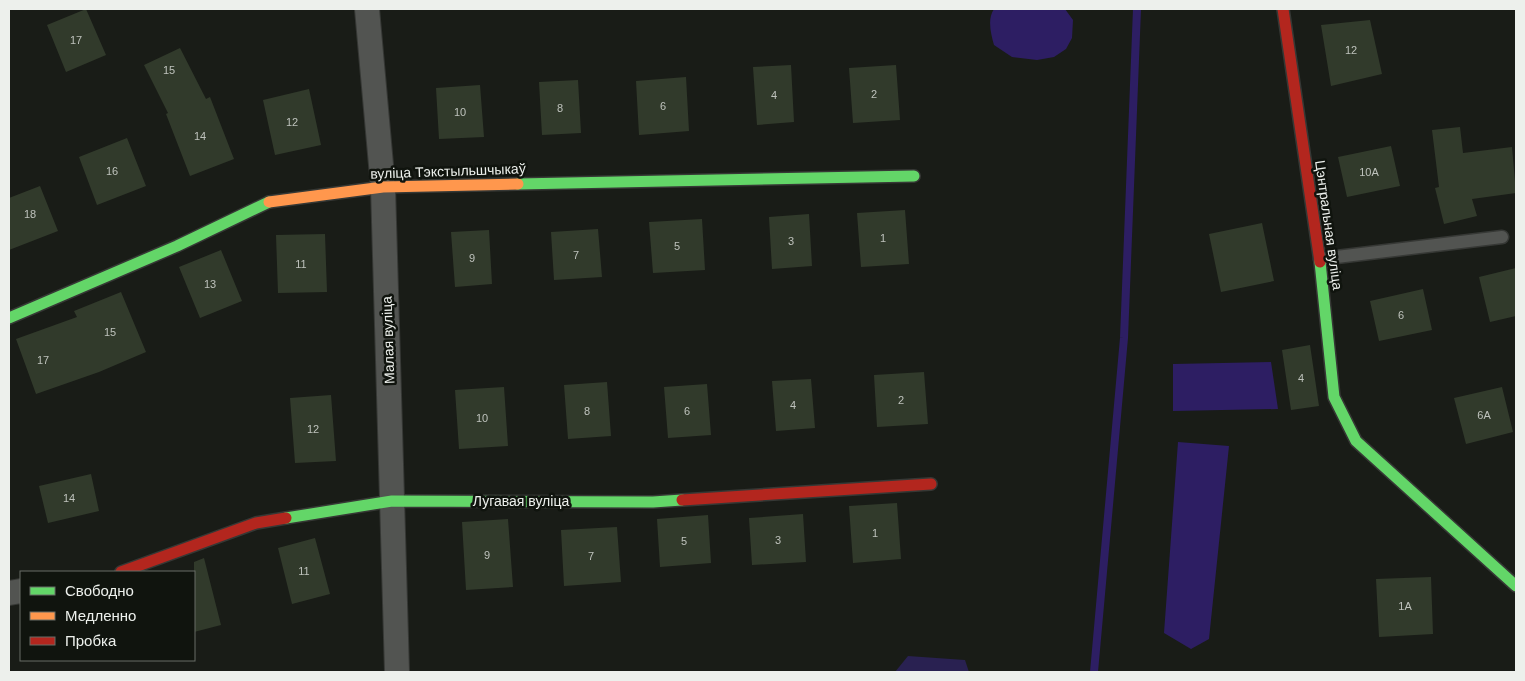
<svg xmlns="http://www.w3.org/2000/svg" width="1525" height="681" font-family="Arial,sans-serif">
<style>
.green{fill:#292151}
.water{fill:#2d1e63}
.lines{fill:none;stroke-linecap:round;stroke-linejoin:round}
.stream{stroke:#2d1e63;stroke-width:8}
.building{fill:#313a2b}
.lane-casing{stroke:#363835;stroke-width:15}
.street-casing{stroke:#363835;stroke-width:26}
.fast-casing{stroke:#363835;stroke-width:14}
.slow-casing{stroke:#363835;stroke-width:14}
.jam-casing{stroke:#363835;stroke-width:14}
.lane{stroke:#525451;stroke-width:12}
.street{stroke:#525451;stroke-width:24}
.fast{stroke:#63d668;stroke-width:11}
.slow{stroke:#ff974d;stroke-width:11}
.jam{stroke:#b3261e;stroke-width:11}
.labels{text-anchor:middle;stroke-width:5;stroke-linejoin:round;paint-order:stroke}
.number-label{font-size:11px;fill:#bec2bc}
.street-label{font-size:14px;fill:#edf0ec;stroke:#10140e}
</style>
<rect width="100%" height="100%" fill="#191c17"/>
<!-- green -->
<path class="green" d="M 908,656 L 965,660 L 969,672 L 895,672 Z"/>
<!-- water -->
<path class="water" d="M 994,9 L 1065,9 L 1073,20 L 1072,38 L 1066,49 L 1054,57 L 1037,60 L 1012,57 L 994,45 C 991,34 987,19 994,9 Z
M 1271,362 L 1278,409 L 1173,411 L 1173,364 Z
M 1178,442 L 1229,446 L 1209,639 L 1191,649 L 1164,633 Z"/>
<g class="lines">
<!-- stream -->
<path class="stream" d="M 1094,672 L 1124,338 L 1137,9"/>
</g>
<!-- building -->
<path class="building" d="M 86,9 L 106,55 L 66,72 L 47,25 Z
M 1370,20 L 1382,74 L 1331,86 L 1321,25 Z
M 180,48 L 206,99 L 210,97 L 234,159 L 190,176 L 166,114 L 168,113 L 144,65 Z
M 791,65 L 794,122 L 757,125 L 753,67 Z
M 896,65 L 900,120 L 853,123 L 849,68 Z
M 686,77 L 689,131 L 639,135 L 636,81 Z
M 578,80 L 581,133 L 542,135 L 539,82 Z
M 480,85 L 484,137 L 439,139 L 436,88 Z
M 309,89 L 321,145 L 275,155 L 263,100 Z
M 1460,127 L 1463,153 L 1512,147 L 1516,193 L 1472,199 L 1477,216 L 1444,224 L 1435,188 L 1439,187 L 1432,130 Z
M 127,138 L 146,186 L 97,205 L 79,157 Z
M 1391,146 L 1400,186 L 1347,197 L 1338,157 Z
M 40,186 L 58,231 L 9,250 L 9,198 Z
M 905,210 L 909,264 L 861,267 L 857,213 Z
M 809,214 L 812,266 L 772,269 L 769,217 Z
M 702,219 L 705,270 L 653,273 L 649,222 Z
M 1262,223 L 1274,281 L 1221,292 L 1209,234 Z
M 598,229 L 602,277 L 554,280 L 551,232 Z
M 489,230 L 492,284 L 455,287 L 451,232 Z
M 325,234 L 327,292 L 278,293 L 276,235 Z
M 221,250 L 242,301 L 200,318 L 179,267 Z
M 1516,268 L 1516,316 L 1490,322 L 1479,277 Z
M 1423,289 L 1432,330 L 1379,341 L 1370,301 Z
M 121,292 L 146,352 L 99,372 L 36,394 L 16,339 L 77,317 L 74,311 Z
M 1310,345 L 1319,406 L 1291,410 L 1282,350 Z
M 924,372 L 928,424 L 877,427 L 874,375 Z
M 811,379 L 815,428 L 776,431 L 772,381 Z
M 607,382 L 611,436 L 568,439 L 564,385 Z
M 707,384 L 711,435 L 668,438 L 664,387 Z
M 504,387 L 508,446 L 459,449 L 455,390 Z
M 1502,387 L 1513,432 L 1466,444 L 1454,398 Z
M 331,395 L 336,461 L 295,463 L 290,398 Z
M 91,474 L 99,511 L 48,523 L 39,486 Z
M 897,503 L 901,559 L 853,563 L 849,506 Z
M 803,514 L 806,562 L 752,565 L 749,518 Z
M 708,515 L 711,563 L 660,567 L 657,519 Z
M 508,519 L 513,587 L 466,590 L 462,522 Z
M 617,527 L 621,582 L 564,586 L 561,530 Z
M 315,538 L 330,594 L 292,604 L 278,548 Z
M 204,558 L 221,625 L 194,632 L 194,562 Z
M 1431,577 L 1433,634 L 1379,637 L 1376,579 Z"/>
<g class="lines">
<!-- lane casing -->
<g class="lane-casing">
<path id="lane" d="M 1320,259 L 1502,237"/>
</g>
<!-- street casing -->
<g class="street-casing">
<path id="street" d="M 367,9 L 383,187 L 397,672
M 9,593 L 21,591"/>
</g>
<!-- fast casing -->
<g class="fast-casing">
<path id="fast" d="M 518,184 L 914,176
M 1320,262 L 1334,397 L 1356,441 L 1516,586
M 9,318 L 177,246 L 269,202
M 286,518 L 392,501 L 653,502 L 682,500"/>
</g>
<!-- slow casing -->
<g class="slow-casing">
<path id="slow" d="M 269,202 L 383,187 L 518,184"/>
</g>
<!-- jam casing -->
<g class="jam-casing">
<path id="jam" d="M 1283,9 L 1320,262
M 682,500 L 931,484
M 121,572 L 256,523 L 286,518"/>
</g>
<!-- lane -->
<use href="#lane" class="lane"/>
<!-- street -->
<use href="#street" class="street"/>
<!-- fast -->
<use href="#fast" class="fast"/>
<!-- slow -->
<use href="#slow" class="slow"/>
<!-- jam -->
<use href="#jam" class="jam"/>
</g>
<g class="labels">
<!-- number labels -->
<g class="number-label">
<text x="76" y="44">17</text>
<text x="1351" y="54">12</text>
<text x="169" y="74">15</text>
<text x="874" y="98">2</text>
<text x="774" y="99">4</text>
<text x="663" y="110">6</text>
<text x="560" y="112">8</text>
<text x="460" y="116">10</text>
<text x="292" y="126">12</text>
<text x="200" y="140">14</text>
<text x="112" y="175">16</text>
<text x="1369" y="176">10А</text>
<text x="30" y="218">18</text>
<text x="883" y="242">1</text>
<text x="791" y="245">3</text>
<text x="677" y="250">5</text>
<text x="576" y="259">7</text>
<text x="472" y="262">9</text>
<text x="301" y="268">11</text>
<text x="210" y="288">13</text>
<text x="1401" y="319">6</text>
<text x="110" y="336">15</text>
<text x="43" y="364">17</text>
<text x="1301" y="382">4</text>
<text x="901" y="404">2</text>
<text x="793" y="409">4</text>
<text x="587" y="415">8</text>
<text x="687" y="415">6</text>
<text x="1484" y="419">6А</text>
<text x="482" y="422">10</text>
<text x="313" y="433">12</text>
<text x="69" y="502">14</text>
<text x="875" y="537">1</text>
<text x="778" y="544">3</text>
<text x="684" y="545">5</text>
<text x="487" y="559">9</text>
<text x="591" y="560">7</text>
<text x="304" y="575">11</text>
<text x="1405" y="610">1А</text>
</g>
<!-- street labels -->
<g class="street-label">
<text transform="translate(448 171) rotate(-2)" y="5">вуліца Тэкстыльшчыкаў</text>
<text transform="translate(1329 225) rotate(82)" y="5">Цэнтральная вуліца</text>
<text transform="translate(388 340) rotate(-92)" y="5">Малая вуліца</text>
<text x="521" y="506">Лугавая вуліца</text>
</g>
</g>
<!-- border -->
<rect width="1525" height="681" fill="none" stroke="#edf0ec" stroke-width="20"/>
<!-- legend -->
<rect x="20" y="571" width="175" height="90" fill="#10140e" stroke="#686c67"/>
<rect x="30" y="587" width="25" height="8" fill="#63d668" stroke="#686c67"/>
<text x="65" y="596" font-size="15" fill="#edf0ec">Свободно</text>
<rect x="30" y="612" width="25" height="8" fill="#ff974d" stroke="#686c67"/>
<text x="65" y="621" font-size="15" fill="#edf0ec">Медленно</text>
<rect x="30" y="637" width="25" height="8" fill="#b3261e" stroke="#686c67"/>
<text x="65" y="646" font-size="15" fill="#edf0ec">Пробка</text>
</svg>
